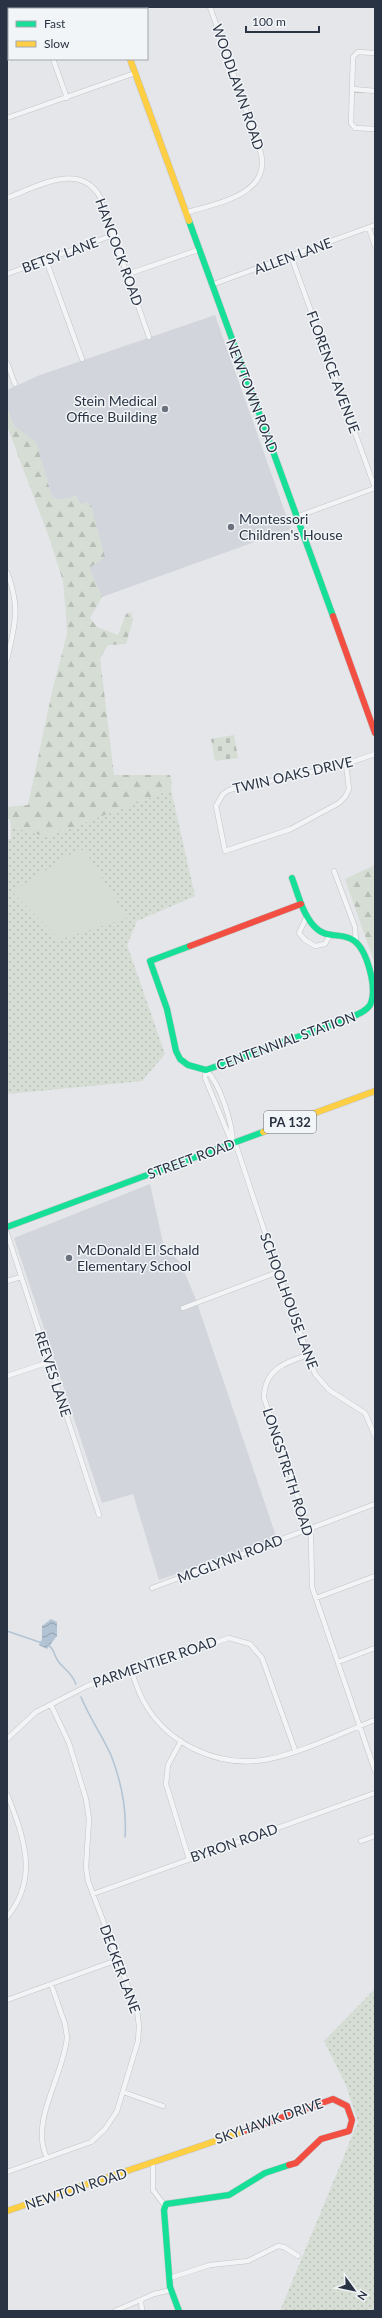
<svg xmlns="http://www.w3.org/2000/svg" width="382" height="2318" font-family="Lato,sans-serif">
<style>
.built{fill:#d2d6dc}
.forest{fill:url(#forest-firs)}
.cemetery{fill:url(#cemetery-stones)}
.park{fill:url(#park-dots)}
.pitch{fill:#d5ddd4}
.water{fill:url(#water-waves)}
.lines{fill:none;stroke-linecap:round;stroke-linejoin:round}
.stream{stroke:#b2c3d4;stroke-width:1.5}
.street-casing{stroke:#c2c4c7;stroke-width:5.5}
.fast-casing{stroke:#c2c4c7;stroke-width:7}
.slow-casing{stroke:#c2c4c7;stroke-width:7}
.jam-casing{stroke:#c2c4c7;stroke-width:7}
.street{stroke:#f3f4f6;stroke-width:4.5}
.fast{stroke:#16e098;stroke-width:6}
.slow{stroke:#ffcf43;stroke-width:6}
.jam{stroke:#f24e42;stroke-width:6}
.poi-dot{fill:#6b727d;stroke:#f2f5f8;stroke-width:1.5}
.labels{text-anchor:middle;stroke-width:3;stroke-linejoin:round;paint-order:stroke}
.shield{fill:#f2f5f8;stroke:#666d79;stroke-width:1}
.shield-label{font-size:13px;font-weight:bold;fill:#2a3343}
.street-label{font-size:14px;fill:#2a3343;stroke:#f2f5f8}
.poi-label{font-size:14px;fill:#2a3343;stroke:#f2f5f8;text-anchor:start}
</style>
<defs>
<pattern id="forest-firs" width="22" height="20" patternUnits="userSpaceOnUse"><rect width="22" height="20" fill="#d5ddd4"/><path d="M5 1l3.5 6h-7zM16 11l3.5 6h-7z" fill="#b7beb7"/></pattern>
<pattern id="cemetery-stones" width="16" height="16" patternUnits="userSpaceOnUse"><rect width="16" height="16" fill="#d5ddd4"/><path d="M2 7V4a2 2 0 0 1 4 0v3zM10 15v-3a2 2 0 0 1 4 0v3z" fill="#b7beb7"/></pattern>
<pattern id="park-dots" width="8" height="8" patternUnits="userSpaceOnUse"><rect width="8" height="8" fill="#d5ddd4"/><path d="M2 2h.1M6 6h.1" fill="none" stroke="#b7beb7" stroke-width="1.8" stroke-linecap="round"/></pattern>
<pattern id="water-waves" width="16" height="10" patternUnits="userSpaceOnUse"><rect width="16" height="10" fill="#b2c3d4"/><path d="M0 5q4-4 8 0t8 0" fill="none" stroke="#919fae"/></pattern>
</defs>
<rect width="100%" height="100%" fill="#e4e6e9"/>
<!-- built -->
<path class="built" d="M 215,315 L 291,529 L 102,597 L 89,568 L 80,504 L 76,496 L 60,500 L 52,497 L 36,443 L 14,426 L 7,408 L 7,390 L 40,375 Z
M 150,1184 L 164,1247 L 180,1262 L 195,1297 L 277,1539 L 159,1580 L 133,1494 L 102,1503 L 14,1238 Z"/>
<!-- forest -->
<path class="forest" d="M 7,408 L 14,426 L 36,442 L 52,497 L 60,500 L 76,496 L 80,504 L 87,502 L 91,505 L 105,557 L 89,568 L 102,597 L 90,618 L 97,627 L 118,635 L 126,614 L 131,612 L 133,620 L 126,644 L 108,645 L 100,658 L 114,775 L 170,775 L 172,782 L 171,790 L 47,837 L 11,827 L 10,819 L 7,819 L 7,807 L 28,805 L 52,692 L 67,634 L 66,614 L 63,581 L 50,540 L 7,426 Z
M 375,865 L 375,964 L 345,879 Z"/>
<!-- cemetery -->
<path class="cemetery" d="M 234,735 L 238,758 L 215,761 L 211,739 Z"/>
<!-- park -->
<path class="park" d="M 171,790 L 195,896 L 137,921 L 127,945 L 165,1054 L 142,1081 L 7,1094 L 7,839 L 11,839 L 11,827 L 47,837 Z
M 375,1989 L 375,2311 L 280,2311 L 358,2122 L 346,2085 L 324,2041 Z"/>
<!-- pitch -->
<path class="pitch" d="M 77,850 L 85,850 L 127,918 L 59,940 L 12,892 Z"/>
<!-- water -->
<path class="water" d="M 51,1619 L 57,1622 L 57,1636 L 47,1649 L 39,1645 L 42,1639 L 42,1626 Z"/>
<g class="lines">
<!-- stream -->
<path class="stream" d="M 7,1631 L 42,1643
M 48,1645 C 55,1649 53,1654 58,1661 C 64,1670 70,1670 76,1684
M 81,1697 C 89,1717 102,1735 111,1755 C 121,1781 127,1809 125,1837"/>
<!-- street casing -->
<g class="street-casing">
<path id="street" d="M 7,35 L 9,35
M 375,53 L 358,52 L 353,57 L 351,123 L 355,128 L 375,129
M 53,59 L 67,98
M 352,89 L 375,91
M 7,118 L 135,73
M 7,198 C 36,187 80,161 100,197 L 149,337
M 185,213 C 216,203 274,195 260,150 L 210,7
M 369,228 L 375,246
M 291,256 L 375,488
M 46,260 L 82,359
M 7,274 L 113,235
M 128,274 L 198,250
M 211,285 L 375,225
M 7,363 L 15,384
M 296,517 L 375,488
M 7,572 C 21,610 15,622 7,660
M 346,764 L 349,789 L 345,797 L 339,803 L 291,829 L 225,851 L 216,806 L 223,794 L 229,790 L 346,764 L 375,754
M 334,871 L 355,927 L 356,942
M 307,916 L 299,933 L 305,940 L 315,946 L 325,944 L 329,937
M 206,1070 C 221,1085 232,1123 233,1143
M 206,1070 L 205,1078 L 232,1143
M 235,1142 L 278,1272 L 315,1374 L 329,1390 L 365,1413 L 375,1436
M 7,1233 L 99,1515
M 7,1281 L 21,1277
M 183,1308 L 278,1272
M 308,1355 C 285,1362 264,1370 264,1398 L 311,1536 L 312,1587 L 375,1771
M 7,1376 L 49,1362
M 152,1588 L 375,1504
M 316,1598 L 375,1576
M 338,1662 L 375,1648
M 131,1670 C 135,1681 138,1692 144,1702 C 168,1745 220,1769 269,1759 C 304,1752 341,1733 375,1720
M 7,1739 L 36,1712 L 87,1686 L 229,1638 L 250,1644 L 262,1658 L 295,1750
M 181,1741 L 168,1765 L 166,1784 L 189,1859
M 7,1794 C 23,1835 40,1878 7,1917
M 361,1841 L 375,1836
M 93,1894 L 375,1793
M 7,2000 L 117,1960
M 123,2092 L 163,2106
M 47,2158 C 29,2121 64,2076 67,2037 L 65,2024 L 51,1984
M 153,2162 L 153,2190 L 165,2206
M 7,2172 L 91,2142 L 105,2129 L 117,2111 L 138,2041 L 139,2026 L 137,2010 L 88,1881 L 86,1867 L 89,1819 L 86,1799 L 69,1743 L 51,1705
M 170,2278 L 210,2265 L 248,2261 L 278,2246 L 284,2247 L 298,2256
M 141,2301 L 142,2311
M 115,2311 L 154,2294 L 171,2290"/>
</g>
<!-- fast casing -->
<g class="fast-casing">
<path id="fast" d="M 112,7 L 113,9
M 189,221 L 333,616
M 190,946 L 150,961 L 167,1009 L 176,1051 L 180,1059 L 188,1065 L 206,1070 L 344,1020 C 353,1016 365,1013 370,1005 C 378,989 367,949 353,940 C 339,931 327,941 313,925 C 302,912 298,894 292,878
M 7,1227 L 263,1132
M 179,2311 L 170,2287 L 164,2210 L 166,2204 L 229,2195 L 265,2173 L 289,2165"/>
</g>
<!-- slow casing -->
<g class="slow-casing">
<path id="slow" d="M 130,59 L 189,221
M 263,1132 L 375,1091
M 7,2211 C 86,2184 165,2159 244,2131"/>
</g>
<!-- jam casing -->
<g class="jam-casing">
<path id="jam" d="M 333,616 L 375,733
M 190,946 L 301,904
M 244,2131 L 333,2099 L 347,2106 L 352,2120 L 349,2131 L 321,2139 L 296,2163 L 289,2165"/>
</g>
<!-- street -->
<use href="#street" class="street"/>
<!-- fast -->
<use href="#fast" class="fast"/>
<!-- slow -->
<use href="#slow" class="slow"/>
<!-- jam -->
<use href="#jam" class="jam"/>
</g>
<!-- markers -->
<g class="poi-dot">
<circle cx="165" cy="409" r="4"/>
<circle cx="231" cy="527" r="4"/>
<circle cx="69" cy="1258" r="4"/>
</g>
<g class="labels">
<!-- shield labels -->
<rect class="shield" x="264" y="1111" width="52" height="22" rx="3"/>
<g class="shield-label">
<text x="290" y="1127">PA 132</text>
</g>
<!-- street labels -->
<g class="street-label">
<text transform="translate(238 87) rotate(71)" y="5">WOODLAWN ROAD</text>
<text transform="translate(119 252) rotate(70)" y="5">HANCOCK ROAD</text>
<text transform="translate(60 255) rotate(-20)" y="5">BETSY LANE</text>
<text transform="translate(293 256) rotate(-20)" y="5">ALLEN LANE</text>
<text transform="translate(333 372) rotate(70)" y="5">FLORENCE AVENUE</text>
<text transform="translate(252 396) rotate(69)" y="5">NEWTOWN ROAD</text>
<text transform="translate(293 775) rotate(-13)" y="5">TWIN OAKS DRIVE</text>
<text transform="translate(286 1041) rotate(-20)" y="5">CENTENNIAL STATION</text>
<text transform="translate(191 1159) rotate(-20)" y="5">STREET ROAD</text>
<text transform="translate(289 1301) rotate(70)" y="5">SCHOOLHOUSE LANE</text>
<text transform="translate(53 1374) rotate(72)" y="5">REEVES LANE</text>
<text transform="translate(288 1472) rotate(72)" y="5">LONGSTRETH ROAD</text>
<text transform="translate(230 1559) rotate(-21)" y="5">MCGLYNN ROAD</text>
<text transform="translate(155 1662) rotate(-19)" y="5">PARMENTIER ROAD</text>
<text transform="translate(234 1843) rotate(-19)" y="5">BYRON ROAD</text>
<text transform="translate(120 1969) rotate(70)" y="5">DECKER LANE</text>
<text transform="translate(269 2121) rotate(-19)" y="5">SKYHAWK DRIVE</text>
<text transform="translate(76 2189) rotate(-18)" y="5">NEWTON ROAD</text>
</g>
<!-- poi labels -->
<g class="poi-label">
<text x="157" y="406" text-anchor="end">Stein Medical<tspan x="157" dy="16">Office Building</tspan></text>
<text x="239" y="524">Montessori<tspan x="239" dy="16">Children's House</tspan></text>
<text x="77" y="1255">McDonald El Schald<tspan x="77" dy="16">Elementary School</tspan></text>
</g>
</g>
<!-- border -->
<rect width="382" height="2318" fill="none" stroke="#2a3343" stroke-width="16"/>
<!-- legend -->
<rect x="8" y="8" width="140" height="52" fill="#f2f5f8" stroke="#a2a7b0"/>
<rect x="16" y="21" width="20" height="6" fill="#16e098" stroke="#a2a7b0"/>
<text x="44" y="28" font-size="12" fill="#2a3343">Fast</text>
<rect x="16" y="41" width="20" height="6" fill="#ffcf43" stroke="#a2a7b0"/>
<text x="44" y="48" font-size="12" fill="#2a3343">Slow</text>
<!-- north arrow -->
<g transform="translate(354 2290) rotate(123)" stroke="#f2f5f8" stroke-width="3" paint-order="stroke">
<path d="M0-3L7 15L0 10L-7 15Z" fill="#2a3343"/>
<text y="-6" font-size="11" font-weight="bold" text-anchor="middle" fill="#2a3343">N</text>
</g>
<!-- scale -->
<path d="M246 26v6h73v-6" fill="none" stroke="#2a3343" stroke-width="2"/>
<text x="252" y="26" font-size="12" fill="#2a3343" stroke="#f2f5f8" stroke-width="3" paint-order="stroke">100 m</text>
</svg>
